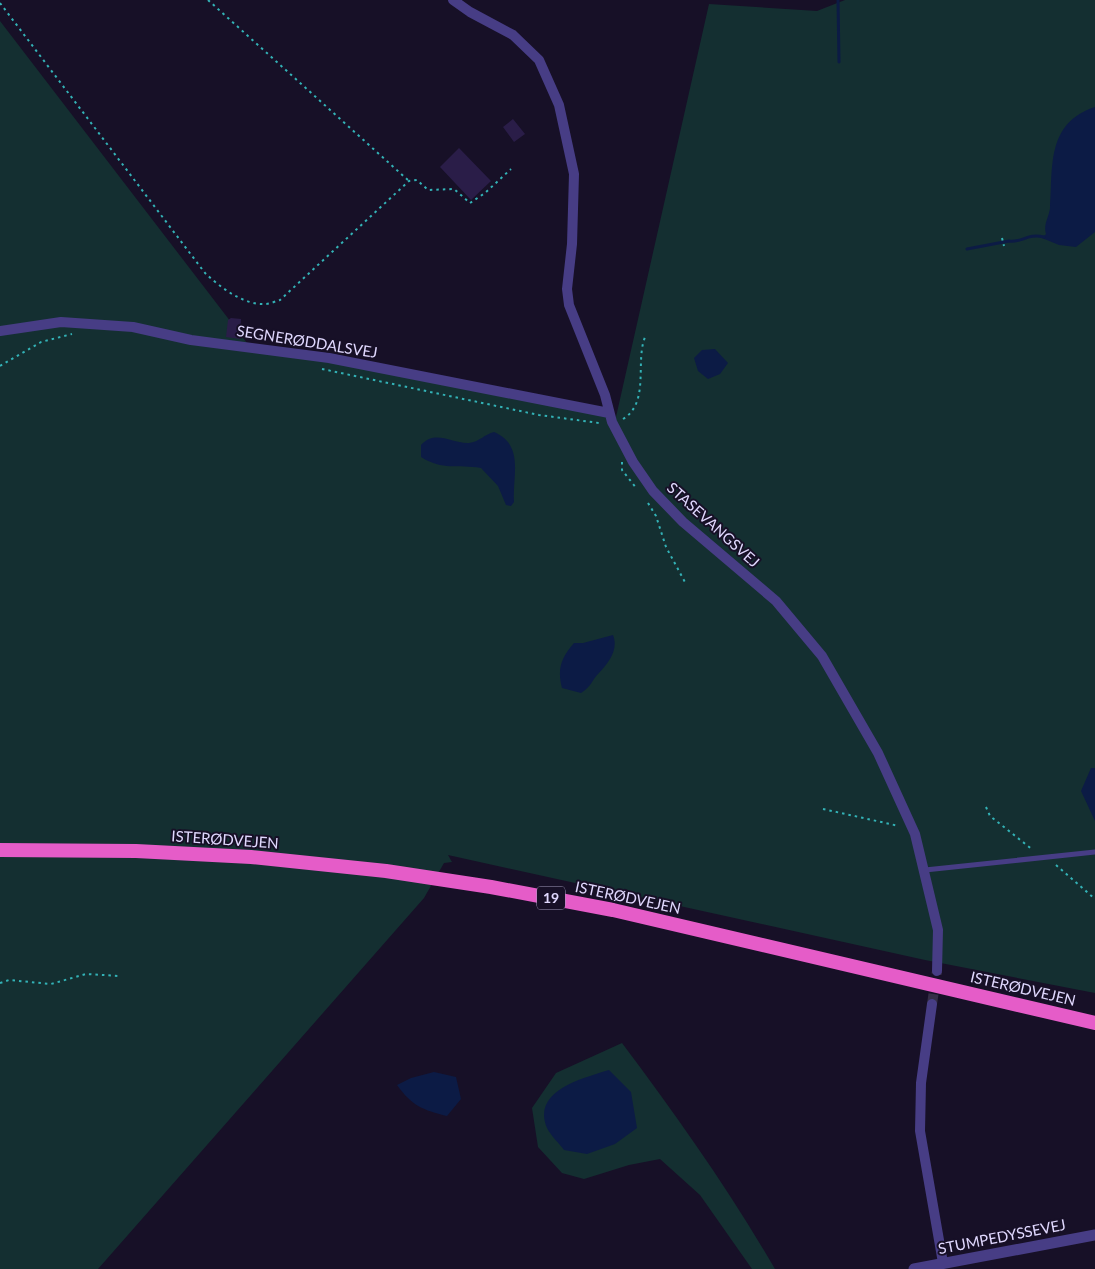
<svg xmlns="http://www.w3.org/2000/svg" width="1095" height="1269" font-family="Lato,sans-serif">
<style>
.green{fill:#142f31}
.water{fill:#0c1b45}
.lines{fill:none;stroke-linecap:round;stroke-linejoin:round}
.stream{stroke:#0c1b45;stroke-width:3}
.building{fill:#2a1d48}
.minor-tunnel{stroke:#352e47;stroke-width:10;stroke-dasharray:10 5;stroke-linecap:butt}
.path{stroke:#33b2b6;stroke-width:2;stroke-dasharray:2.5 4;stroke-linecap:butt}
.service{stroke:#473d85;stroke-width:5}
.minor{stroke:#473d85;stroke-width:10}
.tertiary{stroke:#473d85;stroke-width:11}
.trunk{stroke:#e55cc8;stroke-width:14}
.labels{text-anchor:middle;stroke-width:4;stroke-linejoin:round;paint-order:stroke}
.shield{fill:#171027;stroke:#a49cbe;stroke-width:1}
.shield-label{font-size:14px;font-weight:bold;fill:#e0d8fe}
.street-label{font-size:15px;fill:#e0d8fe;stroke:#171027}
</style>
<rect width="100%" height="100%" fill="#171027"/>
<!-- green -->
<path class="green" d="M 845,0 L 1095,0 L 1095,993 L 925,960 L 448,855 L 452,862 L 444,863 L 424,898 L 98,1269 L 0,1269 L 0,21 L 247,343 L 616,417 L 709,4 L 817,11 Z
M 622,1043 C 677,1116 729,1190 775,1269 L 752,1269 L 700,1195 L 660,1159 L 629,1165 L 584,1179 L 562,1173 L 538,1147 L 532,1108 L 556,1073 Z"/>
<!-- water -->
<path class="water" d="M 1095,107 L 1095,232 L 1076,247 L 1059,245 L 1042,238 L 1046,234 C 1043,225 1049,217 1050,208 C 1053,167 1046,123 1095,107 Z
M 715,349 L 728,363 L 720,374 L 708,379 L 698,371 L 694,358 L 702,350 Z
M 494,432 C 525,445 512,477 514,502 L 511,506 L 506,505 L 498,486 L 481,468 C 457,464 443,471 421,457 L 421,445 C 436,429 452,444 469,443 C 479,442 485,434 494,432 Z
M 613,635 C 619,650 608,663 599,673 C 591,681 592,686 581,693 L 562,688 C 557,669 561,658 574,643 L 583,643 Z
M 1091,768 L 1095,768 L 1095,821 L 1081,791 Z
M 609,1070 L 631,1092 L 637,1128 L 615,1144 L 587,1154 L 564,1150 C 559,1143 551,1136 547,1128 C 531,1091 583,1078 609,1070 Z
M 434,1072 L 456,1077 L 461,1099 L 447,1116 C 423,1110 412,1106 397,1085 L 411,1078 Z"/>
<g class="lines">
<!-- stream -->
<path class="stream" d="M 838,0 L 839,62
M 967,249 L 1009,241 C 1022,243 1027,233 1044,237"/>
</g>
<!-- building -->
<path class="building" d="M 513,119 L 525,134 L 514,142 L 503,127 Z
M 459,148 L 491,181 L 471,200 L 440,167 Z
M 231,318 L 241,319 L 240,339 L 226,337 L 228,320 Z"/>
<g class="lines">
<!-- minor-tunnel -->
<path class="minor-tunnel" d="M 932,1004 L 937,971"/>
<!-- path -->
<path class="path" d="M 208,0 L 409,181
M 0,3 L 205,273 C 220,287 243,305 265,304 C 270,304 276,301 280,300 L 409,181 L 417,180 L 428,190 L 454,189 L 470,203 L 485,193 L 511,169
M 1002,238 L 1004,246
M 0,366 L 41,342 L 72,334
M 322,369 L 539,415 L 599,423
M 623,419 C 651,402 634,359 646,335
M 622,462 L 622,470 L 637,489
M 648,503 L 656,516 L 666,547 L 686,584
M 986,807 L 990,816 L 1033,850
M 823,809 L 899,826
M 1056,865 L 1095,899
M 0,983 L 9,980 L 51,984 L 86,974 L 119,976"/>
<!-- service -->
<path class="service" d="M 925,870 L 1095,852"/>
<!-- minor -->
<path class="minor" d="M 453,0 L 470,12 L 513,35 L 539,60 L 559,105 L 574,174 L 572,244 L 567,289 L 569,305 L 605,395 L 612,422 L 633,462 L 653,491 L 683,522 L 776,601 L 822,656 L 878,753 L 915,834 L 938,930 L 937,971
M 0,331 L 61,322 L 133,327 L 191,340 L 329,358 L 609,413
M 932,1004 L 921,1083 L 920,1131 L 943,1263"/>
<!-- tertiary -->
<path class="tertiary" d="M 914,1269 L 1095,1235"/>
<!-- trunk -->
<path class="trunk" d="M 0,850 L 136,851 L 251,857 L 386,871 L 491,887 L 613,910 L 1095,1023"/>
</g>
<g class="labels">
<!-- shield labels -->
<rect class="shield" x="537" y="886.5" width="28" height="23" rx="4"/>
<g class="shield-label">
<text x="551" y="903">19</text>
</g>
<!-- street labels -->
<g class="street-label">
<text transform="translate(307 342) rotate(9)" y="5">SEGNERØDDALSVEJ</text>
<text transform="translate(713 525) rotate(42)" y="5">STASEVANGSVEJ</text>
<text transform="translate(225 840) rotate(4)" y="5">ISTERØDVEJEN</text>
<text transform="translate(628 898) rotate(12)" y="5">ISTERØDVEJEN</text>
<text transform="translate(1023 989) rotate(13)" y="5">ISTERØDVEJEN</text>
<text transform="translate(1002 1237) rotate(-11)" y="5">STUMPEDYSSEVEJ</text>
</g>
</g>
</svg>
